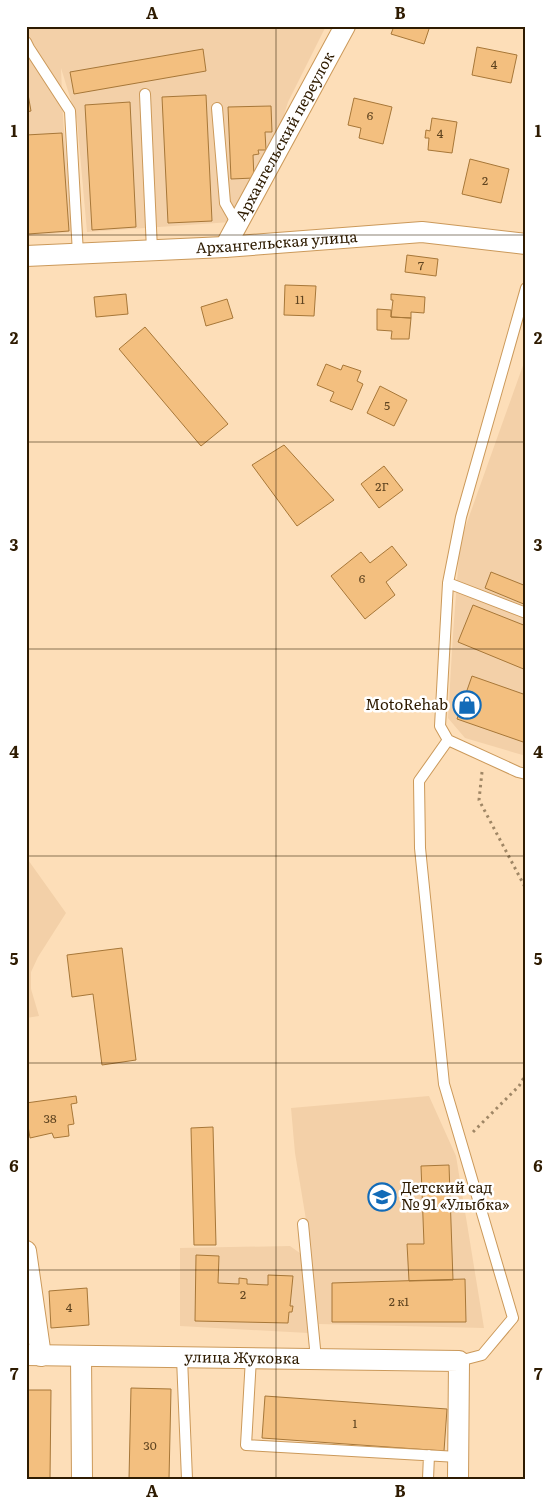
<svg xmlns="http://www.w3.org/2000/svg" width="552" height="1505" font-family="Literata,serif">
<style>
.built{fill:#f3d0a8}
.building{fill:#f3bf7f;stroke:#a77738}
.lines{fill:none;stroke-linecap:round;stroke-linejoin:round}
.lane-casing{stroke:#cb995a;stroke-width:12}
.street-casing{stroke:#cb995a;stroke-width:22}
.path{stroke:#9f8665;stroke-width:3;stroke-dasharray:2.5 4;stroke-linecap:butt}
.lane{stroke:#fff;stroke-width:10}
.street{stroke:#fff;stroke-width:20}
.grid{fill:none;stroke:#2e1b01;stroke-width:1;stroke-opacity:0.55}
.labels{text-anchor:middle;stroke-width:5;stroke-linejoin:round;paint-order:stroke}
.number-label{font-size:12px;fill:#5f4420}
.street-label{font-size:15px;fill:#2e1b01;stroke:#fff}
.poi-label{font-size:15px;fill:#2e1b01;stroke:#fff;text-anchor:end}
.neatline{fill:none;stroke:#2e1b01;stroke-width:2}
.grid-label{font-size:16px;text-anchor:middle;font-weight:bold;fill:#2e1b01}
</style>
<rect width="100%" height="100%" fill="#fddeb8"/>
<!-- built -->
<path class="built" d="M 26,26 L 326,26 L 288,102 L 281,125 L 231,222 L 87,232 L 77,120 L 61,68 L 63,118 L 72,232 L 26,236 Z
M 526,357 L 526,756 L 465,738 L 448,718 L 453,634 L 460,542 Z
M 26,857 L 66,913 L 38,957 L 31,972 L 31,989 L 39,1016 L 26,1018 Z
M 429,1096 L 456,1156 L 484,1328 L 319,1324 L 309,1238 L 295,1153 L 291,1108 Z
M 290,1246 L 304,1256 L 308,1333 L 180,1326 L 180,1248 Z"/>
<!-- building -->
<path class="building" d="M 394,26 L 430,26 L 424,44 L 391,34 Z
M 477,47 L 517,55 L 511,83 L 472,75 Z
M 203,49 L 206,71 L 74,94 L 70,72 Z
M 26,83 L 31,111 L 26,112 Z
M 206,95 L 212,221 L 168,223 L 162,97 Z
M 354,98 L 392,107 L 383,144 L 359,138 L 361,128 L 348,125 Z
M 130,102 L 136,227 L 92,230 L 85,105 Z
M 271,106 L 272,132 L 265,132 L 266,150 L 258,150 L 259,154 L 253,155 L 254,178 L 231,179 L 228,107 Z
M 432,118 L 457,122 L 452,153 L 428,150 L 429,138 L 425,138 L 426,130 L 430,131 Z
M 62,133 L 69,231 L 28,234 L 26,216 L 26,135 Z
M 470,159 L 509,169 L 501,203 L 462,194 Z
M 407,255 L 438,259 L 436,276 L 405,272 Z
M 285,285 L 316,286 L 314,316 L 284,315 Z
M 126,294 L 128,314 L 96,317 L 94,297 Z
M 391,294 L 425,297 L 424,313 L 411,312 L 411,318 L 391,317 L 393,300 L 391,300 Z
M 227,299 L 233,318 L 206,326 L 201,307 Z
M 377,309 L 391,310 L 391,317 L 411,318 L 409,339 L 391,339 L 392,331 L 377,330 Z
M 145,327 L 228,424 L 201,446 L 119,349 Z
M 326,364 L 341,370 L 343,365 L 361,371 L 357,381 L 363,384 L 352,410 L 330,401 L 334,392 L 317,385 Z
M 380,386 L 407,400 L 394,426 L 367,413 Z
M 284,445 L 334,500 L 297,526 L 252,465 Z
M 384,466 L 403,490 L 379,508 L 361,484 Z
M 392,546 L 407,565 L 386,582 L 395,595 L 365,619 L 331,576 L 361,552 L 370,563 Z
M 491,572 L 526,586 L 526,605 L 485,588 Z
M 473,605 L 526,626 L 526,670 L 458,642 Z
M 472,676 L 526,695 L 526,743 L 457,719 Z
M 122,948 L 136,1060 L 102,1065 L 93,994 L 72,997 L 67,955 Z
M 76,1096 L 77,1103 L 71,1104 L 74,1124 L 68,1125 L 69,1136 L 54,1138 L 52,1133 L 30,1138 L 26,1114 L 26,1103 Z
M 213,1127 L 216,1245 L 194,1245 L 191,1128 Z
M 449,1165 L 453,1280 L 409,1281 L 407,1244 L 424,1244 L 421,1166 Z
M 196,1255 L 219,1256 L 218,1283 L 239,1284 L 239,1278 L 247,1279 L 247,1284 L 268,1285 L 268,1275 L 293,1276 L 290,1306 L 293,1306 L 292,1312 L 289,1312 L 288,1323 L 195,1321 Z
M 465,1279 L 466,1322 L 332,1322 L 332,1283 Z
M 87,1288 L 89,1325 L 51,1328 L 49,1291 Z
M 131,1388 L 171,1389 L 169,1479 L 129,1479 Z
M 26,1390 L 51,1390 L 50,1479 L 26,1479 Z
M 265,1396 L 447,1409 L 444,1451 L 262,1438 Z"/>
<g class="lines">
<!-- lane casing -->
<g class="lane-casing">
<path id="lane" d="M 26,42 L 29,48 L 70,111 L 78,254
M 145,94 L 152,250
M 217,108 L 225,203 L 237,224
M 526,288 L 461,517 L 448,583 L 440,726 L 448,740 L 518,772 L 526,774
M 448,583 L 526,613
M 448,740 L 419,781 L 420,848 L 444,1084 L 513,1318 L 482,1355 L 459,1361
M 303,1224 L 316,1359
M 182,1358 L 187,1479
M 251,1358 L 246,1445 L 458,1457
M 428,1479 L 429,1455"/>
</g>
<!-- street casing -->
<g class="street-casing">
<g id="street">
<path id="s1" d="M 225,247 L 345,26"/>
<path id="s2" d="M 26,256 L 225,247 L 422,232 L 526,244"/>
<path d="M 26,1251 L 41,1356"/>
<path id="s3" d="M 26,1355 L 459,1361 L 458,1479"/>
<path d="M 81,1356 L 82,1479"/>
</g>
</g>
<!-- path -->
<path class="path" d="M 482,772 L 479,800 L 526,889
M 473,1132 L 519,1086 L 526,1074"/>
<!-- lane -->
<use href="#lane" class="lane"/>
<!-- street -->
<use href="#street" class="street"/>
</g>
<!-- grid -->
<path class="grid" d="M 276,26 L 276,1479M 26,235 L 526,235M 26,442 L 526,442M 26,649 L 526,649M 26,856 L 526,856M 26,1063 L 526,1063M 26,1270 L 526,1270"/>
<!-- icons -->
<defs>
<g id="shop-ring" transform="scale(1.4375)"><circle r="9.5" fill="#fff" stroke="#126bb8" stroke-width="1.5"/><path d="M-5-2.5h2.3a2.7 3.5 0 0 1 5.4 0H5L5.5 6h-11ZM-1.5-2.5h3a1.5 2.3 0 0 0-3 0Z" fill="#126bb8"/></g>
<g id="school-ring" transform="scale(1.4375)"><circle r="9.5" fill="#fff" stroke="#126bb8" stroke-width="1.5"/><path d="M0-5L7-2L0 1L-7-2ZM-4 1L0 2.5L4 1V4Q0 6-4 4Z" fill="#126bb8"/></g>
</defs>
<g fill-rule="evenodd">
<use href="#shop-ring" x="467" y="705"/>
<use href="#school-ring" x="382" y="1197"/>
</g>
<g class="labels">
<!-- number labels -->
<g class="number-label">
<text x="494" y="69">4</text>
<text x="370" y="120">6</text>
<text x="440" y="138">4</text>
<text x="485" y="185">2</text>
<text x="421" y="270">7</text>
<text x="300" y="304">11</text>
<text x="387" y="410">5</text>
<text x="382" y="491">2Г</text>
<text x="362" y="583">6</text>
<text x="50" y="1123">38</text>
<text x="243" y="1299">2</text>
<text x="399" y="1306">2 к1</text>
<text x="69" y="1312">4</text>
<text x="355" y="1428">1</text>
<text x="150" y="1450">30</text>
</g>
<!-- street labels -->
<g class="street-label">
<text dy="5" stroke="none"><textPath href="#s1" startOffset="126">Архангельский переулок</textPath></text>
<text dy="5" stroke="none"><textPath href="#s2" startOffset="251">Архангельская улица</textPath></text>
<text dy="5" stroke="none"><textPath href="#s3" startOffset="216">улица Жуковка</textPath></text>
</g>
<!-- poi labels -->
<g class="poi-label">
<text x="448" y="710">MotoRehab</text>
<text x="401" y="1193" text-anchor="start">Детский сад<tspan x="401" dy="17">№ 91 «Улыбка»</tspan></text>
</g>
</g>
<!-- border -->
<rect width="552" height="1505" fill="none" stroke="#ffffff" stroke-width="55"/>
<rect x="28" y="28" width="496" height="1450" class="neatline"/>
<g class="grid-label">
<text x="152" y="19">A</text>
<text x="400" y="19">B</text>
<text x="14" y="137">1</text>
<text x="538" y="137">1</text>
<text x="14" y="344">2</text>
<text x="538" y="344">2</text>
<text x="14" y="551">3</text>
<text x="538" y="551">3</text>
<text x="14" y="758">4</text>
<text x="538" y="758">4</text>
<text x="14" y="965">5</text>
<text x="538" y="965">5</text>
<text x="14" y="1172">6</text>
<text x="538" y="1172">6</text>
<text x="14" y="1380">7</text>
<text x="538" y="1380">7</text>
<text x="152" y="1497">A</text>
<text x="400" y="1497">B</text>
</g>
</svg>
